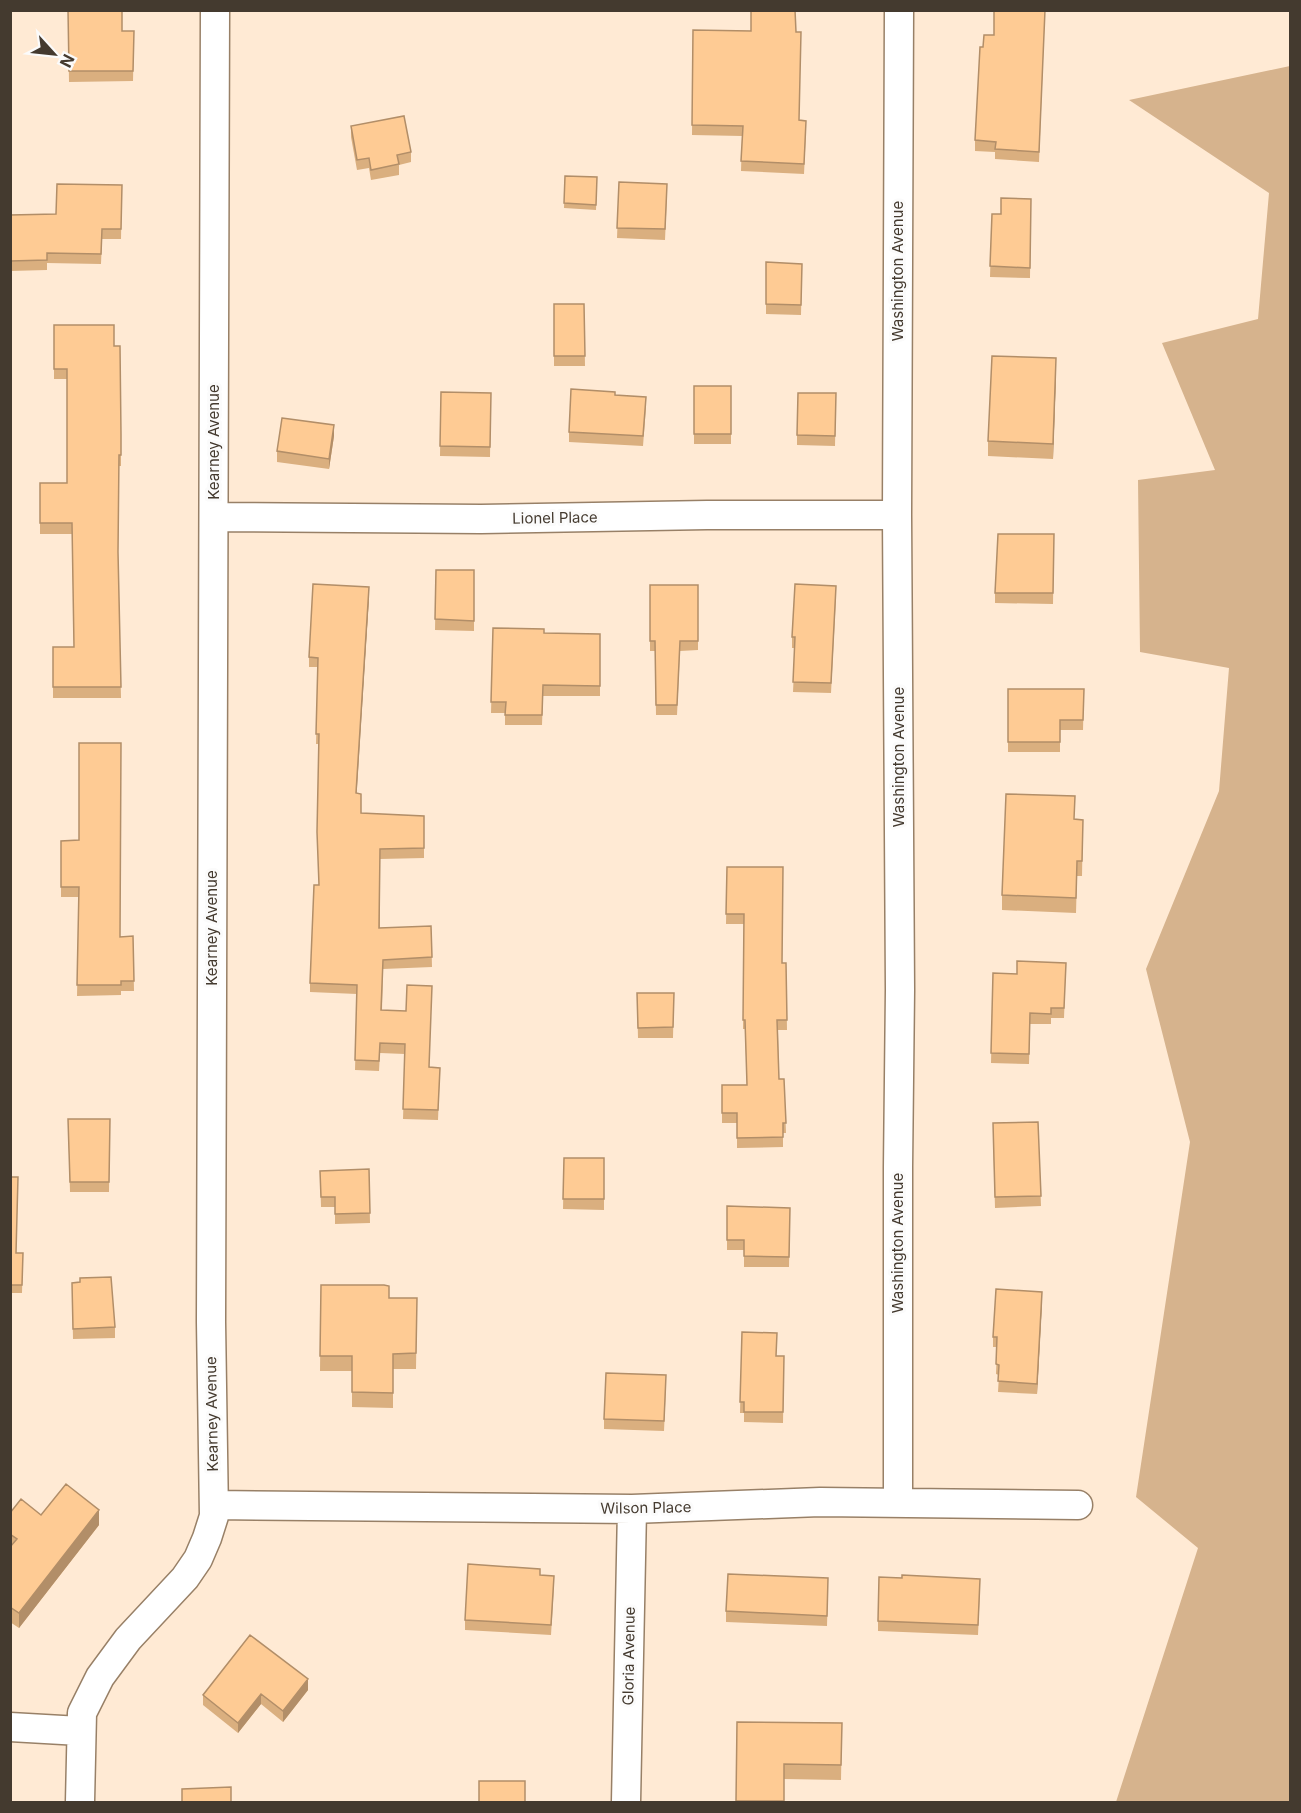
<svg xmlns="http://www.w3.org/2000/svg" width="1301" height="1813" font-family="Inter,sans-serif">
<style>
.green{fill:#d6b38d}
.lines{fill:none;stroke-linecap:round;stroke-linejoin:round}
.street-casing{stroke:#988067;stroke-width:31}
.street{stroke:#fff;stroke-width:28}
.wall{fill:#daaf7f}
.shaded-wall{fill:#b28e68}
.building{fill:#fecb94;stroke:#b28e68;stroke-width:1.5}
.labels{text-anchor:middle;stroke-width:6;stroke-linejoin:round;paint-order:stroke}
.street-label{font-size:15px;fill:#443a2f;stroke:#fbfbfb}
</style>
<rect width="100%" height="100%" fill="#ffead4"/>
<!-- green -->
<path class="green" d="M 1290,66 L 1290,1802 L 1116,1802 L 1198,1548 L 1136,1497 L 1190,1142 L 1146,969 L 1219,791 L 1229,668 L 1140,652 L 1138,480 L 1215,470 L 1162,343 L 1258,319 L 1269,193 L 1129,100 Z"/>
<g class="lines">
<!-- street casing -->
<g class="street-casing">
<path id="street" d="M 214,517 L 481,519 L 707,515 L 897,515
M 898,1503 L 898,1167 L 900,990 L 897,515 L 899,10
M 214,1505 L 632,1509 L 820,1502 L 1078,1505
M 10,1727 L 80,1731
M 80,1802 L 82,1713 L 100,1677 L 128,1639 L 185,1578 L 198,1559 L 207,1538 L 214,1516 L 211,1322 L 215,10
M 626,1802 L 632,1509"/>
</g>
<!-- street -->
<use href="#street" class="street"/>
</g>
<!-- wall -->
<path class="wall" d="M 68,10 L 122,31 L 134,31 L 133,81 L 69,82 Z
M 1045,10 L 1039,162 L 995,159 L 995,152 L 975,151 L 975,140 L 983,47 L 994,35 Z
M 693,30 L 751,31 L 799,120 L 806,131 L 804,174 L 741,171 L 742,136 L 692,135 Z
M 351,126 L 411,152 L 411,162 L 399,165 L 399,175 L 371,180 L 369,168 L 357,170 L 351,137 Z
M 565,176 L 597,177 L 596,210 L 564,208 Z
M 619,182 L 667,194 L 665,240 L 617,238 Z
M 122,185 L 121,239 L 102,239 L 101,264 L 47,263 L 47,270 L 10,271 L 10,215 L 56,214 Z
M 1031,199 L 1030,278 L 990,277 L 992,214 L 1001,214 Z
M 766,262 L 802,264 L 801,315 L 766,314 Z
M 554,304 L 584,304 L 585,366 L 554,366 Z
M 54,325 L 114,346 L 121,444 L 121,466 L 119,466 L 118,553 L 121,698 L 53,698 L 53,647 L 74,647 L 72,534 L 40,534 L 40,483 L 67,483 L 67,379 L 54,379 Z
M 1056,374 L 1053,459 L 988,456 L 988,441 Z
M 694,386 L 731,386 L 731,444 L 694,444 Z
M 441,392 L 491,393 L 490,457 L 440,456 Z
M 836,393 L 835,446 L 797,445 L 797,435 Z
M 615,395 L 646,407 L 643,446 L 569,442 L 569,432 Z
M 334,436 L 329,469 L 277,462 L 277,451 Z
M 1054,534 L 1053,604 L 995,603 L 995,593 Z
M 436,570 L 474,570 L 474,631 L 435,630 Z
M 650,585 L 698,585 L 698,650 L 680,651 L 677,715 L 656,715 L 655,651 L 650,651 Z
M 369,597 L 356,793 L 361,813 L 424,816 L 424,858 L 380,859 L 380,928 L 431,926 L 432,967 L 383,969 L 382,1010 L 430,1067 L 440,1068 L 438,1120 L 403,1119 L 405,1054 L 380,1053 L 379,1071 L 355,1070 L 357,994 L 310,992 L 310,983 L 319,885 L 319,744 L 316,744 L 318,667 L 309,667 L 309,657 Z
M 836,597 L 831,693 L 793,692 L 795,648 L 792,648 L 792,637 Z
M 493,628 L 544,633 L 600,634 L 600,696 L 543,696 L 542,725 L 505,725 L 505,713 L 491,713 Z
M 1008,689 L 1084,689 L 1083,730 L 1060,730 L 1060,752 L 1008,752 Z
M 1075,819 L 1083,820 L 1082,876 L 1077,876 L 1076,913 L 1002,910 L 1002,895 Z
M 61,841 L 120,937 L 133,936 L 134,991 L 121,991 L 121,995 L 77,996 L 79,897 L 61,897 Z
M 727,867 L 782,963 L 786,963 L 787,1030 L 778,1030 L 779,1079 L 784,1079 L 786,1133 L 783,1133 L 783,1147 L 737,1148 L 737,1123 L 722,1123 L 722,1085 L 747,1085 L 745,1029 L 743,1029 L 744,924 L 726,924 Z
M 1066,963 L 1064,1018 L 1051,1018 L 1051,1024 L 1030,1024 L 1029,1064 L 991,1063 L 993,973 L 1017,974 Z
M 637,993 L 674,993 L 673,1038 L 638,1038 Z
M 68,1119 L 110,1119 L 109,1192 L 70,1192 Z
M 1038,1122 L 1041,1206 L 995,1208 L 993,1133 Z
M 564,1158 L 604,1158 L 604,1210 L 563,1209 Z
M 369,1169 L 370,1223 L 335,1224 L 335,1207 L 321,1207 L 320,1171 Z
M 10,1177 L 16,1253 L 23,1253 L 22,1293 L 10,1293 Z
M 727,1206 L 790,1208 L 789,1267 L 744,1267 L 744,1250 L 727,1250 Z
M 72,1283 L 115,1327 L 115,1338 L 73,1339 Z
M 321,1285 L 389,1298 L 417,1298 L 416,1369 L 393,1369 L 393,1408 L 352,1407 L 352,1371 L 320,1371 Z
M 1042,1302 L 1037,1394 L 998,1392 L 999,1375 L 996,1374 L 997,1347 L 993,1347 L 993,1337 Z
M 742,1332 L 776,1356 L 784,1356 L 783,1423 L 744,1422 L 744,1413 L 740,1413 Z
M 666,1385 L 664,1431 L 604,1429 L 604,1419 Z
M 10,1513 L 41,1515 L 99,1525 L 19,1628 L 10,1622 Z
M 540,1575 L 554,1586 L 551,1635 L 465,1630 L 465,1620 Z
M 828,1589 L 827,1626 L 726,1622 L 726,1611 Z
M 980,1589 L 978,1635 L 878,1631 L 878,1621 Z
M 308,1690 L 283,1722 L 261,1704 L 238,1733 L 203,1705 L 203,1695 Z
M 737,1722 L 842,1723 L 841,1780 L 784,1779 L 784,1803 L 736,1803 Z"/>
<!-- shaded-wall -->
<path class="shaded-wall" d="M 1056,358 L 1056,374 L 1053,459 L 1053,444 Z
M 334,425 L 334,436 L 329,469 L 329,459 Z
M 369,587 L 369,597 L 356,803 L 356,793 Z
M 1042,1292 L 1042,1302 L 1037,1394 L 1037,1384 Z
M 99,1510 L 99,1525 L 19,1628 L 19,1613 Z
M 308,1679 L 308,1690 L 283,1722 L 283,1711 Z
M 261,1694 L 261,1704 L 238,1733 L 238,1723 Z"/>
<!-- building -->
<path class="building" d="M 68,10 L 122,10 L 122,31 L 134,31 L 133,71 L 69,71 Z
M 751,10 L 795,10 L 796,32 L 801,32 L 799,120 L 806,121 L 804,164 L 741,161 L 743,126 L 692,125 L 693,30 L 751,31 Z
M 994,10 L 1045,10 L 1039,152 L 995,149 L 996,142 L 975,140 L 980,47 L 983,47 L 984,35 L 994,35 Z
M 404,116 L 411,152 L 397,155 L 399,164 L 371,170 L 369,158 L 357,160 L 351,126 Z
M 565,176 L 597,177 L 596,205 L 564,203 Z
M 619,182 L 667,184 L 665,229 L 617,228 Z
M 57,184 L 122,185 L 121,229 L 102,229 L 101,254 L 47,253 L 47,260 L 10,261 L 10,215 L 56,214 Z
M 1001,198 L 1031,199 L 1030,268 L 990,266 L 992,214 L 1001,214 Z
M 766,262 L 802,264 L 801,305 L 766,304 Z
M 554,304 L 584,304 L 585,356 L 554,356 Z
M 54,325 L 114,325 L 114,346 L 120,346 L 121,434 L 121,455 L 119,455 L 118,552 L 121,687 L 53,687 L 53,647 L 74,647 L 72,523 L 40,523 L 40,483 L 67,483 L 67,369 L 54,369 Z
M 992,356 L 1056,358 L 1053,444 L 988,441 Z
M 694,386 L 731,386 L 731,434 L 694,434 Z
M 571,389 L 615,392 L 615,395 L 646,397 L 643,436 L 569,432 Z
M 441,392 L 491,393 L 490,447 L 440,446 Z
M 798,393 L 836,393 L 835,436 L 797,435 Z
M 282,418 L 334,425 L 329,459 L 277,451 Z
M 998,534 L 1054,534 L 1053,593 L 995,593 Z
M 436,570 L 474,570 L 474,621 L 435,619 Z
M 313,584 L 369,587 L 356,793 L 361,794 L 361,813 L 424,816 L 424,848 L 380,849 L 379,928 L 431,926 L 432,957 L 383,960 L 381,1010 L 406,1011 L 407,985 L 432,986 L 429,1067 L 440,1068 L 438,1110 L 403,1109 L 405,1044 L 380,1043 L 379,1061 L 355,1060 L 357,985 L 310,983 L 314,885 L 319,885 L 317,832 L 319,734 L 316,734 L 318,658 L 309,657 Z
M 795,584 L 836,586 L 831,683 L 793,682 L 795,637 L 792,637 Z
M 650,585 L 698,585 L 698,641 L 680,641 L 677,705 L 656,705 L 655,641 L 650,641 Z
M 493,628 L 544,629 L 544,633 L 600,634 L 600,686 L 543,685 L 542,715 L 505,715 L 506,702 L 491,702 Z
M 1008,689 L 1084,689 L 1083,720 L 1060,720 L 1060,742 L 1008,742 Z
M 79,743 L 121,743 L 120,937 L 133,936 L 134,981 L 121,981 L 121,985 L 77,985 L 79,887 L 61,887 L 61,841 L 79,840 Z
M 1006,794 L 1075,796 L 1074,819 L 1083,820 L 1082,861 L 1077,861 L 1076,898 L 1002,895 Z
M 727,867 L 783,867 L 782,963 L 786,963 L 787,1020 L 777,1020 L 779,1079 L 784,1079 L 786,1123 L 783,1123 L 783,1137 L 737,1138 L 737,1113 L 722,1113 L 722,1085 L 747,1085 L 745,1020 L 743,1020 L 744,914 L 726,914 Z
M 1017,961 L 1066,963 L 1064,1008 L 1051,1008 L 1051,1014 L 1030,1013 L 1029,1054 L 991,1053 L 993,973 L 1017,974 Z
M 637,993 L 674,993 L 673,1027 L 638,1028 Z
M 68,1119 L 110,1119 L 109,1182 L 70,1182 Z
M 1038,1122 L 1041,1196 L 995,1197 L 993,1123 Z
M 564,1158 L 604,1158 L 604,1199 L 563,1199 Z
M 369,1169 L 370,1213 L 335,1214 L 335,1197 L 321,1197 L 320,1171 Z
M 10,1177 L 18,1177 L 16,1253 L 23,1253 L 22,1285 L 10,1285 Z
M 727,1206 L 790,1208 L 789,1257 L 744,1256 L 744,1240 L 727,1240 Z
M 111,1277 L 115,1327 L 73,1329 L 72,1283 L 80,1282 L 80,1278 Z
M 321,1285 L 384,1285 L 389,1286 L 389,1298 L 417,1298 L 416,1353 L 393,1354 L 393,1393 L 352,1392 L 352,1356 L 320,1356 Z
M 996,1289 L 1042,1292 L 1037,1384 L 998,1381 L 999,1365 L 996,1364 L 997,1337 L 993,1337 Z
M 742,1332 L 777,1333 L 776,1356 L 784,1356 L 783,1412 L 744,1412 L 744,1402 L 740,1402 Z
M 606,1373 L 666,1375 L 664,1421 L 604,1419 Z
M 66,1484 L 99,1510 L 19,1613 L 10,1607 L 10,1547 L 17,1539 L 10,1534 L 10,1513 L 21,1499 L 41,1515 Z
M 468,1564 L 540,1569 L 540,1575 L 554,1576 L 551,1625 L 465,1620 Z
M 728,1574 L 828,1578 L 827,1616 L 726,1611 Z
M 902,1575 L 980,1579 L 978,1625 L 878,1621 L 879,1577 L 902,1578 Z
M 250,1635 L 308,1679 L 283,1711 L 261,1694 L 238,1723 L 203,1695 Z
M 737,1722 L 842,1723 L 841,1765 L 784,1764 L 784,1801 L 736,1801 Z
M 479,1781 L 525,1781 L 525,1803 L 479,1803 Z
M 231,1787 L 231,1803 L 182,1803 L 182,1789 Z"/>
<g class="labels">
<!-- street labels -->
<g class="street-label">
<text transform="translate(898 271) rotate(-90)" y="5">Washington Avenue</text>
<text transform="translate(214 442) rotate(-90)" y="5">Kearney Avenue</text>
<text transform="translate(555 518) rotate(-1)" y="5">Lionel Place</text>
<text transform="translate(899 757) rotate(-90)" y="5">Washington Avenue</text>
<text transform="translate(212 928) rotate(-90)" y="5">Kearney Avenue</text>
<text transform="translate(898 1243) rotate(-90)" y="5">Washington Avenue</text>
<text transform="translate(212 1414) rotate(-91)" y="5">Kearney Avenue</text>
<text transform="translate(646 1508) rotate(-1)" y="5">Wilson Place</text>
<text transform="translate(629 1656) rotate(-89)" y="5">Gloria Avenue</text>
</g>
</g>
<!-- border -->
<rect width="1301" height="1813" fill="none" stroke="#443a2f" stroke-width="24"/>
<!-- north arrow -->
<g transform="translate(54 54) rotate(117)" stroke="#fbfbfb" stroke-width="4.5" paint-order="stroke">
<path d="M0-4.5L10 22L0 15L-10 22Z" fill="#443a2f"/>
<text y="-9" font-size="16" font-weight="bold" text-anchor="middle" fill="#443a2f">N</text>
</g>
</svg>
